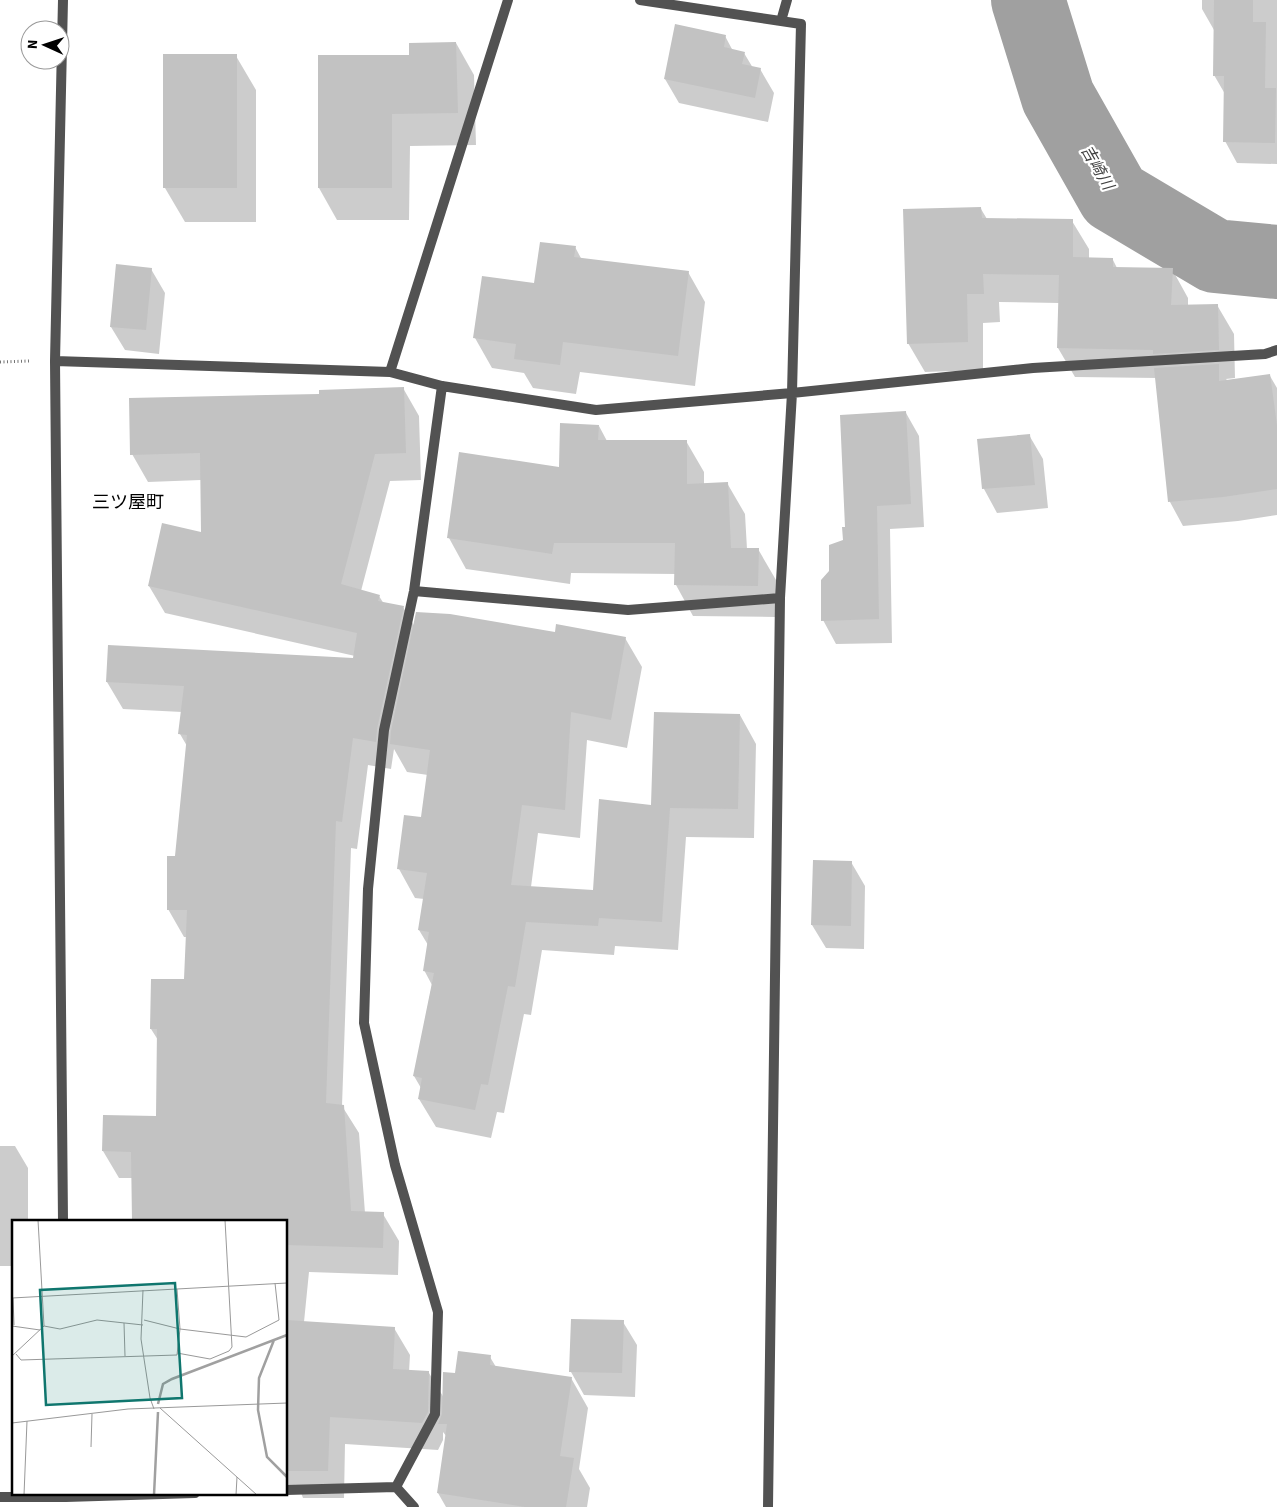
<svg xmlns="http://www.w3.org/2000/svg" width="1277" height="1507" font-family="'Source Sans 3','Noto Sans JP',sans-serif">
<style>
.shadow{fill:#0003}
.lines{fill:none;stroke-linecap:round;stroke-linejoin:round}
.river{stroke:#a0a0a0;stroke-width:74}
.building{fill:#c2c2c2}
.path{stroke:#747474;stroke-width:3;stroke-dasharray:1 2.5;stroke-linecap:butt}
.street{stroke:#525252;stroke-width:10}
.labels{text-anchor:middle;stroke-width:4.5;stroke-linejoin:round;paint-order:stroke}
.water-label{font-size:16px;font-style:italic;fill:#414141;stroke:#fff}
.quarter-label{font-size:18px;fill:#000;stroke:#fff}
.inset-river{fill:none;stroke:#a0a0a0;stroke-width:2.5}
.inset-road{fill:none;stroke:#999;stroke-width:1}
.view{fill:#0f766e;fill-opacity:0.15;stroke:#0f766e;stroke-width:2.5}
.inset-edge{fill:none;stroke:#000;stroke-width:2.5}
</style>
<rect width="100%" height="100%" fill="#fff"/>
<!-- shadow -->
<path class="shadow" d="M 1202,0 L 1277,0 L 1277,164 L 1237,163 L 1225,141 L 1225,94 L 1214,75 L 1214,30 L 1202,9 Z
M 676,25 L 725,36 L 733,51 L 744,53 L 753,68 L 760,69 L 774,93 L 768,122 L 679,103 L 665,79 Z
M 456,43 L 474,75 L 476,145 L 410,146 L 409,220 L 337,220 L 319,188 L 319,56 L 410,56 Z
M 236,56 L 256,90 L 256,222 L 185,222 L 165,188 Z
M 981,209 L 987,219 L 1072,221 L 1089,249 L 1089,259 L 1113,260 L 1117,268 L 1172,269 L 1188,298 L 1188,306 L 1217,305 L 1234,334 L 1235,378 L 1226,379 L 1228,381 L 1270,376 L 1277,388 L 1277,515 L 1238,521 L 1183,526 L 1170,502 L 1157,378 L 1075,377 L 1058,348 L 1059,303 L 999,302 L 1000,322 L 983,323 L 983,370 L 925,372 L 908,343 Z
M 575,247 L 582,260 L 688,272 L 705,302 L 695,386 L 580,372 L 576,394 L 533,388 L 524,373 L 492,368 L 475,338 Z
M 151,269 L 165,293 L 159,354 L 125,350 L 111,327 Z
M 403,388 L 419,416 L 421,480 L 390,481 L 361,591 L 379,596 L 384,604 L 403,607 L 415,627 L 556,633 L 625,638 L 642,667 L 627,748 L 587,740 L 580,838 L 538,833 L 531,887 L 594,891 L 652,806 L 740,715 L 756,744 L 754,838 L 686,837 L 678,950 L 615,946 L 614,955 L 542,950 L 531,1015 L 524,1014 L 504,1113 L 497,1112 L 491,1138 L 436,1127 L 419,1099 L 421,1088 L 414,1076 L 432,985 L 424,970 L 428,945 L 419,930 L 424,899 L 415,898 L 399,869 L 422,818 L 428,775 L 407,772 L 394,749 L 391,769 L 368,765 L 357,849 L 351,848 L 342,1106 L 359,1133 L 365,1213 L 383,1214 L 399,1241 L 398,1275 L 309,1272 L 304,1322 L 394,1328 L 410,1355 L 409,1372 L 429,1373 L 444,1398 L 456,1374 L 490,1357 L 496,1367 L 571,1378 L 588,1408 L 579,1469 L 590,1488 L 587,1507 L 446,1507 L 438,1493 L 447,1437 L 443,1432 L 443,1440 L 438,1450 L 345,1444 L 344,1498 L 303,1498 L 301,1493 L 286,1493 L 286,1221 L 133,1178 L 119,1178 L 103,1151 L 157,1117 L 158,1040 L 151,1029 L 185,980 L 187,937 L 184,937 L 168,909 L 176,858 L 187,746 L 180,734 L 182,712 L 123,709 L 107,682 L 355,659 L 355,656 L 165,613 L 149,586 L 202,534 L 201,480 L 148,482 L 132,454 L 320,396 Z
M 906,413 L 919,436 L 924,527 L 890,529 L 892,643 L 836,644 L 823,620 L 830,571 L 844,541 L 846,528 Z
M 599,426 L 607,441 L 686,441 L 704,472 L 704,484 L 727,483 L 745,514 L 747,549 L 758,549 L 776,580 L 775,617 L 693,616 L 676,585 L 676,574 L 571,573 L 570,584 L 466,569 L 449,538 L 560,469 Z
M 1029,435 L 1043,459 L 1048,508 L 997,513 L 984,489 L 979,440 Z
M 851,862 L 865,886 L 864,949 L 826,948 L 812,925 Z
M 0,1146 L 15,1146 L 28,1168 L 28,1221 L 14,1221 L 14,1266 L 0,1266 Z
M 623,1322 L 637,1345 L 635,1397 L 584,1395 L 571,1372 Z"/>
<g class="lines">
<!-- river -->
<path class="river" d="M 1028,0 L 1058,97 L 1114,196 L 1215,256 L 1277,262"/>
</g>
<!-- building -->
<path class="building" d="M 1214,0 L 1253,0 L 1253,22 L 1266,22 L 1265,88 L 1276,88 L 1275,143 L 1223,142 L 1224,76 L 1213,76 Z
M 675,24 L 726,35 L 724,47 L 745,52 L 742,64 L 761,68 L 755,98 L 664,79 Z
M 456,42 L 458,113 L 392,114 L 392,188 L 318,188 L 318,55 L 409,55 L 409,43 Z
M 163,54 L 237,54 L 237,188 L 163,188 Z
M 981,207 L 982,218 L 1073,219 L 1073,257 L 1113,258 L 1113,267 L 1173,268 L 1171,305 L 1218,304 L 1219,350 L 1153,354 L 1153,350 L 1057,348 L 1059,275 L 983,274 L 984,294 L 967,294 L 968,342 L 907,344 L 903,209 Z
M 540,242 L 576,246 L 574,257 L 689,271 L 678,356 L 563,342 L 560,365 L 514,359 L 516,344 L 473,338 L 482,276 L 534,283 Z
M 116,264 L 152,268 L 146,330 L 110,327 Z
M 1219,364 L 1219,381 L 1270,374 L 1277,425 L 1277,489 L 1223,497 L 1168,502 L 1154,368 Z
M 404,387 L 406,453 L 375,454 L 341,584 L 380,595 L 378,601 L 404,606 L 377,729 L 376,742 L 353,738 L 342,822 L 336,821 L 326,1103 L 344,1105 L 351,1211 L 384,1212 L 383,1248 L 286,1245 L 286,1221 L 132,1221 L 131,1152 L 102,1151 L 103,1115 L 156,1116 L 157,1029 L 150,1029 L 151,979 L 184,979 L 187,910 L 167,910 L 167,856 L 175,856 L 187,735 L 178,734 L 184,686 L 106,682 L 108,645 L 353,658 L 357,633 L 148,586 L 162,523 L 201,532 L 200,453 L 130,455 L 129,398 L 319,394 L 319,390 Z
M 906,411 L 911,504 L 877,506 L 879,619 L 821,621 L 821,580 L 829,571 L 829,545 L 843,540 L 842,527 L 845,527 L 840,415 Z
M 560,423 L 599,425 L 598,440 L 687,440 L 687,484 L 728,482 L 731,548 L 759,548 L 758,586 L 674,585 L 675,543 L 554,543 L 552,554 L 447,538 L 459,452 L 559,467 Z
M 1030,434 L 1035,485 L 982,489 L 977,439 Z
M 416,612 L 450,614 L 555,632 L 556,624 L 626,637 L 611,720 L 571,712 L 565,810 L 522,805 L 511,885 L 593,890 L 599,799 L 651,805 L 654,712 L 740,714 L 738,809 L 670,808 L 662,922 L 599,918 L 598,926 L 526,922 L 515,987 L 508,986 L 488,1085 L 481,1084 L 475,1110 L 418,1099 L 422,1078 L 413,1076 L 434,973 L 423,971 L 429,932 L 418,930 L 427,873 L 397,869 L 404,815 L 421,817 L 430,750 L 390,744 L 391,731 Z
M 813,860 L 852,861 L 851,926 L 811,925 Z
M 571,1319 L 624,1320 L 622,1373 L 569,1372 Z
M 286,1320 L 395,1327 L 393,1369 L 429,1371 L 428,1412 L 422,1423 L 330,1417 L 328,1471 L 286,1471 L 288,1414 L 286,1414 Z
M 458,1351 L 491,1355 L 490,1365 L 572,1377 L 560,1456 L 574,1458 L 566,1507 L 525,1507 L 437,1493 L 447,1424 L 438,1424 L 442,1414 L 443,1372 L 455,1373 Z"/>
<g class="lines">
<!-- path -->
<path class="path" d="M 0,362 L 29,361"/>
<!-- street -->
<path class="street" d="M 640,0 L 801,24 L 792,393 L 780,598 L 768,1507
M 781,21 L 787,0
M 55,361 L 390,372 L 442,386 L 596,410 L 792,393 L 1033,368 L 1265,354 L 1277,350
M 390,372 L 508,0
M 414,591 L 628,610 L 780,598
M 63,1221 L 55,361 L 63,0
M 396,1487 L 435,1414 L 438,1312 L 395,1165 L 364,1023 L 368,889 L 384,730 L 414,591 L 442,386
M 286,1490 L 396,1487 L 414,1507
M 0,1497 L 66,1497 L 195,1493"/>
</g>
<g class="labels">
<!-- water labels -->
<g class="water-label">
<text transform="translate(1098 167) rotate(60)" y="6">吉崎川</text>
</g>
<!-- quarter labels -->
<g class="quarter-label">
<text x="128" y="508">三ツ屋町</text>
</g>
</g>
<!-- overview -->
<g transform="translate(12 1220)">
<rect width="275" height="275" fill="#fff"/>
<path class="inset-river" d="M 262,120 L 247,158 L 246,190 L 255,237 L 275,257M 146,184 L 151,164 L 160,159 L 275,115M 142,275 L 146,192"/>
<path class="inset-road" d="M 131,70 L 129,119 L 138,178 L 142,189M 0,78 L 275,63M 1,78 L 2,105M 132,100 L 168,109 L 234,117 L 267,100 L 263,63M 112,103 L 113,136M 0,106 L 28,110M 32,106 L 48,109 L 85,100 L 131,105M 165,133 L 198,139 L 217,131 L 220,127 L 213,0M 4,134 L 9,140 L 165,135 L 168,109 L 165,69M 0,136 L 32,106 L 26,0M 148,188 L 245,275M 0,203 L 116,189 L 275,183M 79,227 L 80,194M 12,275 L 15,201M 224,275 L 225,257"/>
<path class="view" d="M 163,63 L 170,178 L 34,185 L 28,70 Z"/>
<rect width="275" height="275" class="inset-edge"/>
</g>
<!-- north arrow -->
<g transform="translate(45 45) rotate(273)"><circle r="24" fill="#ffffff" stroke="#999999"/>
<path d="M0-4L9 19L0 12L-9 19Z" fill="#000000"/>
<text y="-8" font-size="14" font-weight="bold" text-anchor="middle" fill="#000000">N</text>
</g>
</svg>
